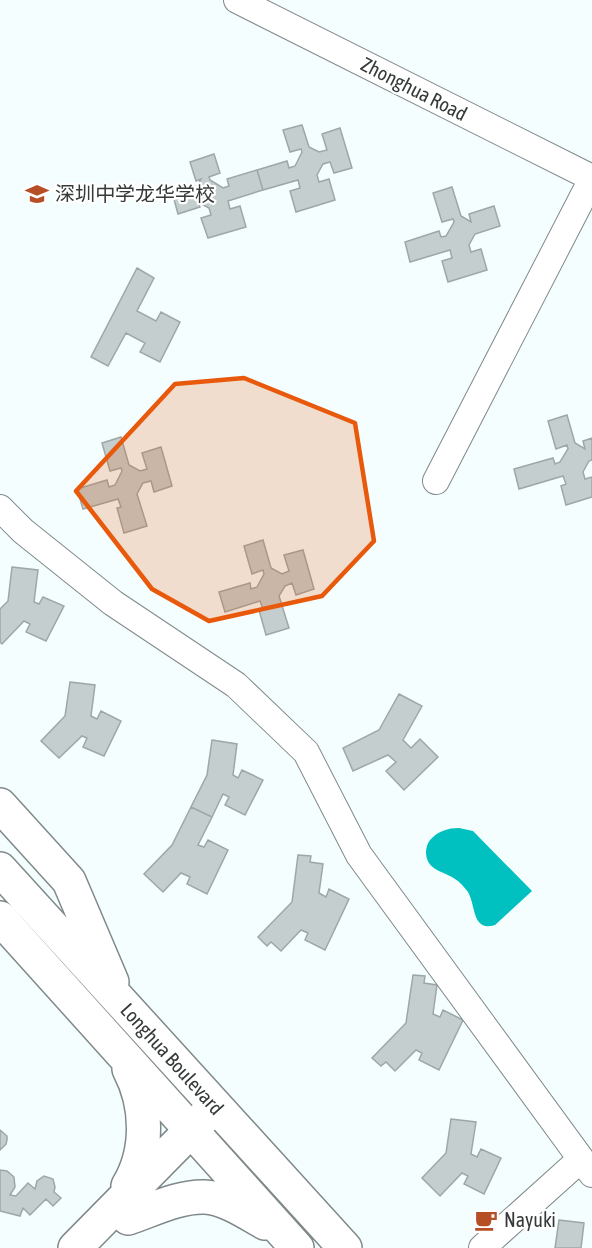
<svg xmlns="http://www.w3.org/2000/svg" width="592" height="1248" font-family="'Asap Condensed','Noto Sans SC',sans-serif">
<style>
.water{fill:#01c0c0}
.building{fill:#c4cece;stroke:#9ea7a7;stroke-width:1.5}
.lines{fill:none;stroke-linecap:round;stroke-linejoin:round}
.minor-casing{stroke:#808989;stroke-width:28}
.major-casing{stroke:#808989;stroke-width:36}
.minor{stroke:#fff;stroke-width:26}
.major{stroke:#fff;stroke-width:33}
.marked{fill:#e8590c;fill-opacity:0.2;stroke:#e8590c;stroke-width:4.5;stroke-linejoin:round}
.labels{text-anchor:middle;stroke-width:4.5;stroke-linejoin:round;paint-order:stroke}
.street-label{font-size:20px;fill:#363a3a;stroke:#fff}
.poi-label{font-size:20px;fill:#363a3a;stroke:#fff;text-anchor:start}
</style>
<rect width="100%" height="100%" fill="#f4fefe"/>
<!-- water -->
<path class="water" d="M 459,828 L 473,831 L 532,891 L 495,925 C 472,932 476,906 468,892 C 464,887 460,882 455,879 C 444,871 427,871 426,853 C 426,848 427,844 430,840 C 438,831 448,828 459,828 Z"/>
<!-- building -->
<path class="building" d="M 302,125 L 309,147 L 319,152 L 327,150 L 322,134 L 340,128 L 352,168 L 334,173 L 330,162 L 323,164 L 317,175 L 319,182 L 329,179 L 335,200 L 296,212 L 290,191 L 300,188 L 298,180 L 263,190 L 257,170 L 287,161 L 289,168 L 295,166 L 302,152 L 301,149 L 290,152 L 283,130 Z
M 214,154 L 220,173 L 209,177 L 210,180 L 223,188 L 229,186 L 227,179 L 257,170 L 263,190 L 228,201 L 230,209 L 240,206 L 246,227 L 208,238 L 201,218 L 211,215 L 209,208 L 198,202 L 200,207 L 178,214 L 172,192 L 194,186 L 195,190 L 201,179 L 196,181 L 190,162 Z
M 452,187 L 461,216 L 471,222 L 469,214 L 494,206 L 500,226 L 475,234 L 469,245 L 471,252 L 481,249 L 487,270 L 448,282 L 442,261 L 452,258 L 450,250 L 410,262 L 405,242 L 439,231 L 441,237 L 446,236 L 454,222 L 453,219 L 442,222 L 433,193 Z
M 137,268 L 154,278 L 137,311 L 156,321 L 161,312 L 180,322 L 160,362 L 140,352 L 145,343 L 126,333 L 108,366 L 91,357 Z
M 567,415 L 575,443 L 585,449 L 583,441 L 592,438 L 592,460 L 589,461 L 583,472 L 585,479 L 592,477 L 592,497 L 566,505 L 561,486 L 566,484 L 563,476 L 519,489 L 514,469 L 553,458 L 555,464 L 560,462 L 568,449 L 567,445 L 556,449 L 548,421 Z
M 121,437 L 129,465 L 140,471 L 147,469 L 142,453 L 161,447 L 172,486 L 154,492 L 151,481 L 143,483 L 137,494 L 147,526 L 124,533 L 117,508 L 121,507 L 118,499 L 83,509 L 77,489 L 107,480 L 109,487 L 115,485 L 122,471 L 121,468 L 110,471 L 102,443 Z
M 263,540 L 271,568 L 282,574 L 289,571 L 284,555 L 303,550 L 314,589 L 296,595 L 292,583 L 285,586 L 279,596 L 289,628 L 266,635 L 259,610 L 263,609 L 260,601 L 225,612 L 219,592 L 250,583 L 251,589 L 257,587 L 264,574 L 263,570 L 252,574 L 244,546 Z
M 12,567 L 38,570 L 34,602 L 39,604 L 43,597 L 64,606 L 46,641 L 26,632 L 30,624 L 24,621 L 2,644 L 0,642 L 0,609 L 8,601 Z
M 70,682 L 95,685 L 91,716 L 97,719 L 101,711 L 121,721 L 104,756 L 83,747 L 87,738 L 82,736 L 59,758 L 41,741 L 65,716 Z
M 399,694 L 422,706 L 403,740 L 411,748 L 420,739 L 438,757 L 404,790 L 386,771 L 396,762 L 388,755 L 353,771 L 343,748 L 379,730 Z
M 212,740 L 237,744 L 233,775 L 238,778 L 242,770 L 263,780 L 245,815 L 225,805 L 229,797 L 223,794 L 212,817 L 191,807 L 207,775 Z
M 191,807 L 212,817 L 198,845 L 204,847 L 208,840 L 228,850 L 207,894 L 187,884 L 190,877 L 181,873 L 163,892 L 144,874 L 172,845 Z
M 298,855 L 311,856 L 310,862 L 323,864 L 319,893 L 326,897 L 329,889 L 349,899 L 325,950 L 305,940 L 308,933 L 301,930 L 281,951 L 271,942 L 267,946 L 258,937 L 292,902 Z
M 413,975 L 425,976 L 424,983 L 437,985 L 433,1014 L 440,1017 L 443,1010 L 463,1020 L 439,1070 L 419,1060 L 422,1053 L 416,1050 L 395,1071 L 386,1062 L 381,1066 L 372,1058 L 406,1023 Z
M 451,1119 L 476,1122 L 471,1154 L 477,1157 L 481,1149 L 501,1158 L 484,1194 L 464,1184 L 468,1176 L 462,1173 L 440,1196 L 422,1178 L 446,1153 Z
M 0,1130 L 7,1136 L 7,1140 L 6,1144 L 0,1150 Z
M 0,1170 L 7,1171 L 14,1177 L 15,1187 L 10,1195 L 16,1196 L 28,1183 L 35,1189 L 37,1181 L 44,1176 L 53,1179 L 55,1187 L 54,1192 L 61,1198 L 53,1206 L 46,1199 L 30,1215 L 23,1208 L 20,1216 L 0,1211 Z
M 559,1220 L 584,1223 L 581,1248 L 555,1248 Z"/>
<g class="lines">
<!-- minor casing -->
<g class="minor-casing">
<path id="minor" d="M 237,0 L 592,178
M 436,481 L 592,179
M 0,508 L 23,531 L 113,603 L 236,685 L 306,752 L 359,855 L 592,1174
M 482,1248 L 581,1159"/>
</g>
<!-- major casing -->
<g class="major-casing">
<path id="major" d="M 0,805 L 69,881 L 112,982
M 0,869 L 345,1248
M 0,918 L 297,1248
M 128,1186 C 149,1151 148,1105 129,1069
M 128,1218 C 152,1210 179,1196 205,1197 C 225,1198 247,1213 265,1223
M 75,1248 L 207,1114"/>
</g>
<!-- minor -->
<use href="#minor" class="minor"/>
<!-- major -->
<use href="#major" class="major"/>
</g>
<!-- marked area -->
<path class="marked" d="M 244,378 L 355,423 L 374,541 L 322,596 L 209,621 L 152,589 L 76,491 L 175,384 Z"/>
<!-- icons -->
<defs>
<g id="school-bare" transform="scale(1.8)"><path d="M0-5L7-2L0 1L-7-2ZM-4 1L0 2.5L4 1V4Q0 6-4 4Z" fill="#b64f26" stroke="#fff" stroke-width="2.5" paint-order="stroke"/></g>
<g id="cafe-bare" transform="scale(1.8)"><path d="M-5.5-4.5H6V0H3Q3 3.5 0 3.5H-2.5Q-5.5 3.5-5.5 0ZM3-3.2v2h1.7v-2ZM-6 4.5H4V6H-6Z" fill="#b64f26" stroke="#fff" stroke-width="2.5" paint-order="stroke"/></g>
</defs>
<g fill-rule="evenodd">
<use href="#school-bare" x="37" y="194"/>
<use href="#cafe-bare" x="486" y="1220"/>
</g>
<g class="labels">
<!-- street labels -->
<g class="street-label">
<text transform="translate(414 89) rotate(27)" y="7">Zhonghua Road</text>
<text transform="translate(172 1059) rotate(48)" y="7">Longhua Boulevard</text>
</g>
<!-- poi labels -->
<g class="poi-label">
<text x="55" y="201">深圳中学龙华学校</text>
<text x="504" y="1227">Nayuki</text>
</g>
</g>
</svg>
